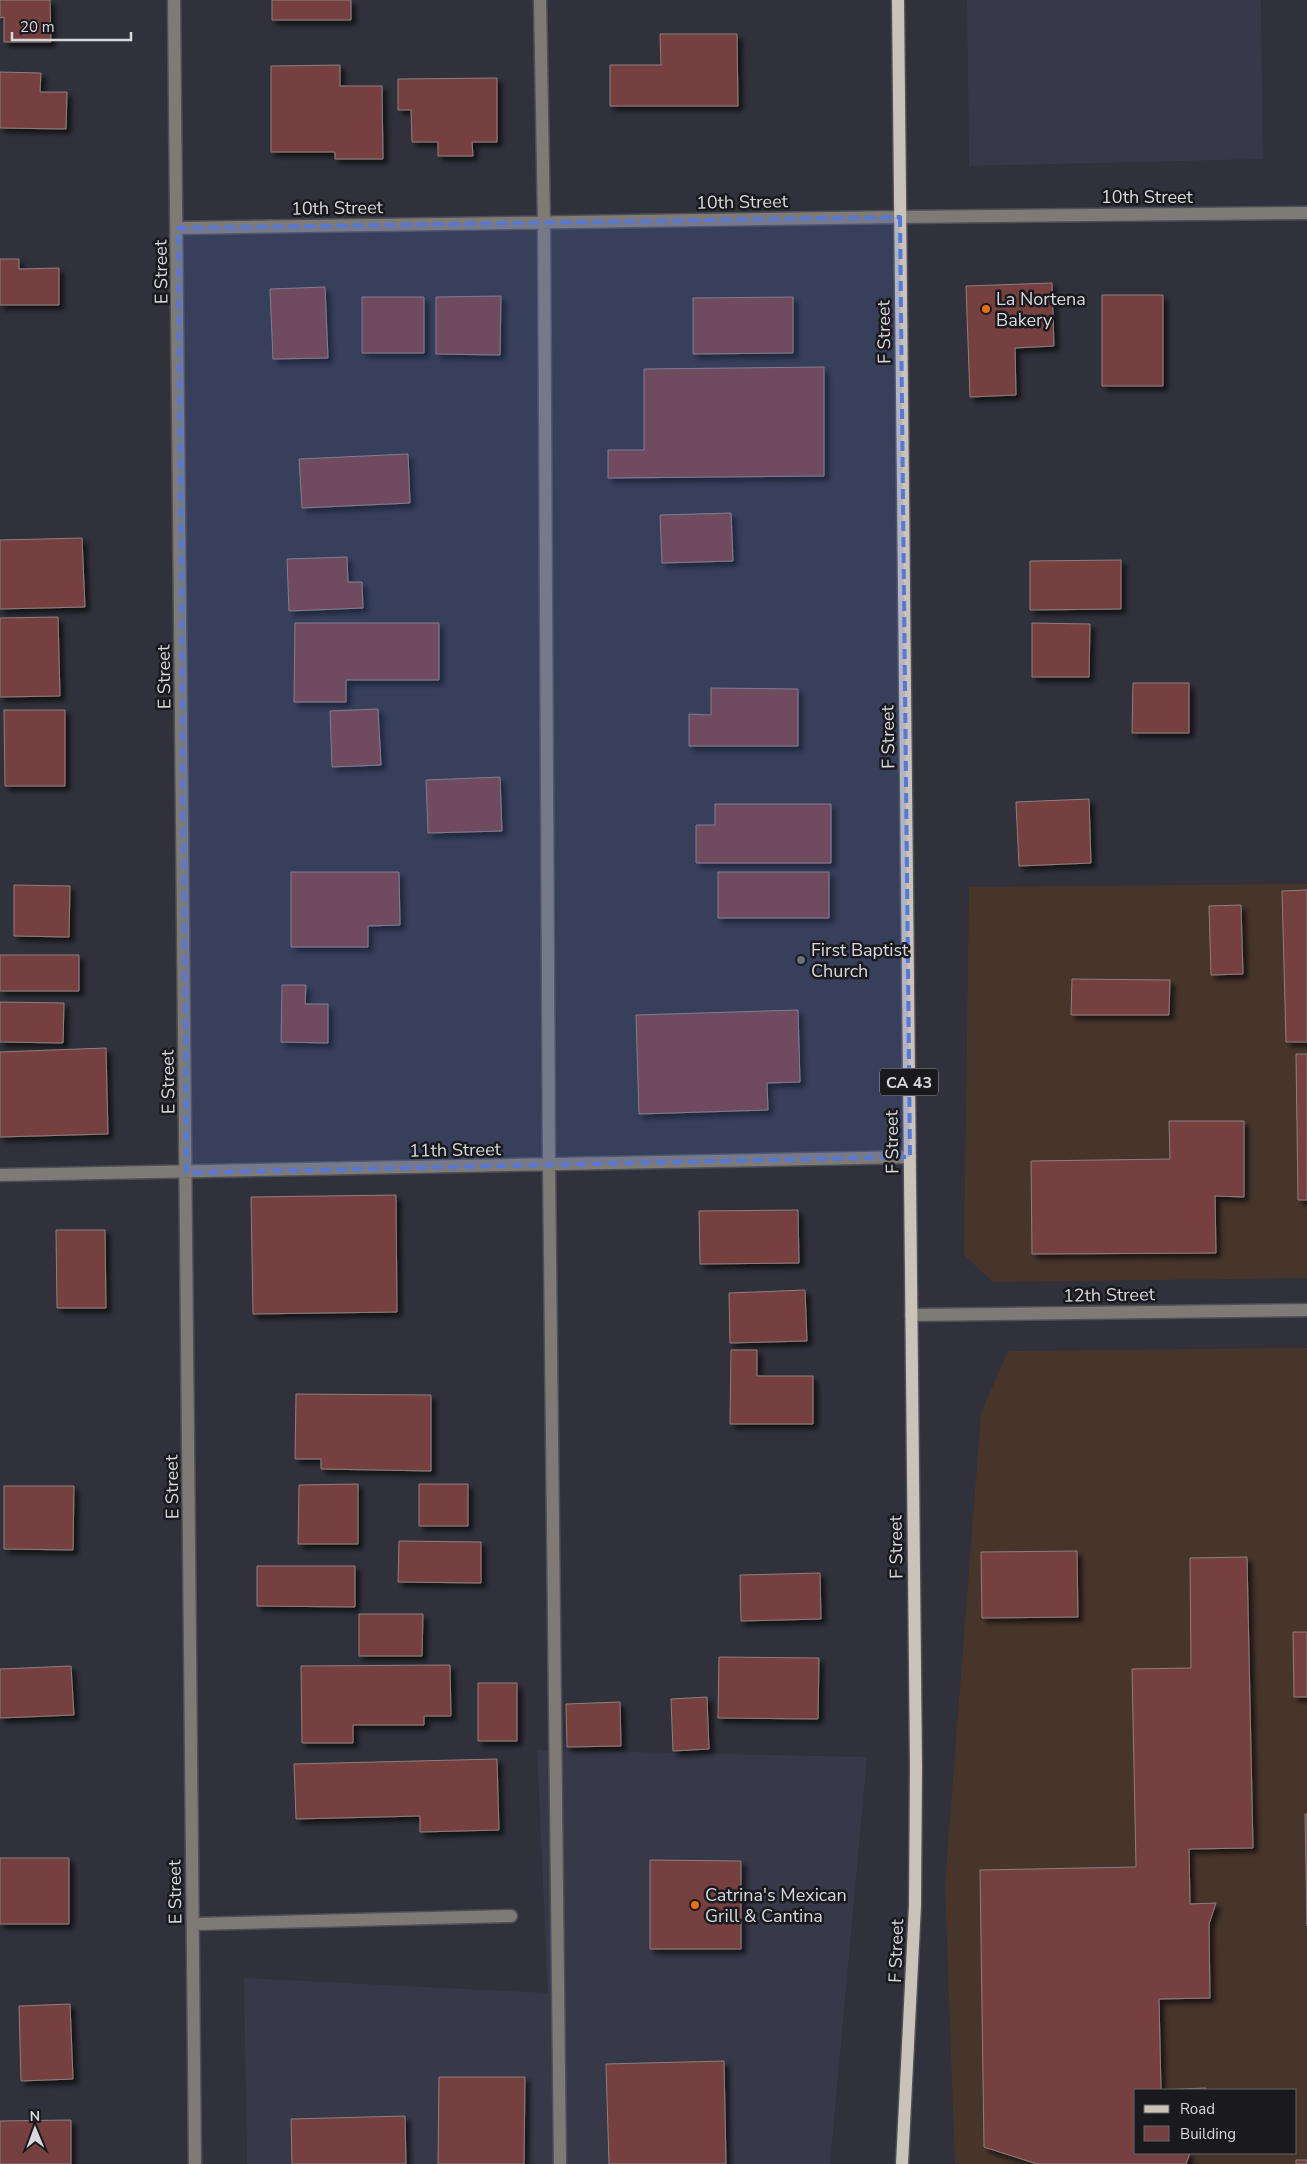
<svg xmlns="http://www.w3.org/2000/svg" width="1307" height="2164" font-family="'Nunito Sans',sans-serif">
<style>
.built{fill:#373848}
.industrial{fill:#47352c;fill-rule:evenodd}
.building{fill:#774040;stroke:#8c7f7e;filter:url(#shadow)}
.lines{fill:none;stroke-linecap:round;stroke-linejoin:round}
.minor-casing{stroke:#4e4f58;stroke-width:15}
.major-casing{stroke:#4e4f58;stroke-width:15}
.minor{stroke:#7e7a76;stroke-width:12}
.major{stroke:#cac3ba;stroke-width:12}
.marked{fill:#5578da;fill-opacity:0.2;stroke:#5578da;stroke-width:4;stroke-dasharray:10 6;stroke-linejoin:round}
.food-dot{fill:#e8710a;stroke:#19191e;stroke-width:2}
.worship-dot{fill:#6b7280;stroke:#19191e;stroke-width:2}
.labels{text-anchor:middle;stroke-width:5;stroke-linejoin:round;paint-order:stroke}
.shield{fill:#19191e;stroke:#9f9fa5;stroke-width:1}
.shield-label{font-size:16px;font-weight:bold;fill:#d8d9df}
.street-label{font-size:18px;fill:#d8d9df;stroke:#19191e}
.poi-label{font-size:18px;fill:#d8d9df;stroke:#19191e;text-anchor:start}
</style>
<defs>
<filter id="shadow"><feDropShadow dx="4.5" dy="4.5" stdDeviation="2.5" flood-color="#0009"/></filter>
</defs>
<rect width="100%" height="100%" fill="#30313a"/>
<!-- built -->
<path class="built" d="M 967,0 L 1261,0 L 1263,159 L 969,166 Z
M 537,1750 L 867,1757 L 830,2164 L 247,2164 L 244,1978 L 548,1993 Z"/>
<!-- industrial -->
<path class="industrial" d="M 1307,884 L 1307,1278 L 993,1282 L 964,1255 L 969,887 Z
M 1307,1348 L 1307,2164 L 955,2164 L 945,1885 L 981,1413 L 1008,1351 ZM 1136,2090 L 1296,2090 L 1296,2153 L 1136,2153 Z"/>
<!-- building -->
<path class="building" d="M 0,0 L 50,0 L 51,42 L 4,42 L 4,17 L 0,18 Z
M 272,0 L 351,0 L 351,20 L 272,20 Z
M 660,34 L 737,34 L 738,106 L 610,106 L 610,65 L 661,65 Z
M 340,65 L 340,86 L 382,86 L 383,159 L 335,159 L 335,152 L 271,152 L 271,66 Z
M 0,72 L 41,73 L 40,92 L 67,92 L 66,129 L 0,128 Z
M 497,78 L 497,142 L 472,142 L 473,156 L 438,156 L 438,142 L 412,142 L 411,110 L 398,110 L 398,79 Z
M 0,259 L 19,259 L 19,269 L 59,268 L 59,305 L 0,305 Z
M 1052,283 L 1054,346 L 1015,348 L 1016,395 L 970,397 L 966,286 Z
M 325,287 L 328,358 L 273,359 L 270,289 Z
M 1102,295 L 1163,295 L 1163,386 L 1102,386 Z
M 501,296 L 500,355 L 436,354 L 436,297 Z
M 362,297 L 424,297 L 424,353 L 362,353 Z
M 793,297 L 793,353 L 693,354 L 693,298 Z
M 824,367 L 824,476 L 608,478 L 608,450 L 644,450 L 644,369 Z
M 408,454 L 410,503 L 302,508 L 299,459 Z
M 731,513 L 733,561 L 662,563 L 660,515 Z
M 82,538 L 85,607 L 0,609 L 0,540 Z
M 347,557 L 348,582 L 362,582 L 363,608 L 289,611 L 287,559 Z
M 1121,560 L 1121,609 L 1030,610 L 1030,561 Z
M 58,617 L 60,696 L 0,697 L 0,618 Z
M 295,623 L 439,623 L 439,680 L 346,680 L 346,702 L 294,702 Z
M 1032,623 L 1090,624 L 1089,677 L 1032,677 Z
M 1133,683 L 1189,683 L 1189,733 L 1132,733 Z
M 711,688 L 798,689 L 798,746 L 689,746 L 689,714 L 711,715 Z
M 378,709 L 381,765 L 332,767 L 330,711 Z
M 4,710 L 65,710 L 65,786 L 5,786 Z
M 500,777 L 502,831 L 428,833 L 426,780 Z
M 1089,799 L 1091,863 L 1019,866 L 1016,802 Z
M 715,804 L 831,804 L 831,863 L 696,863 L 696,825 L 715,825 Z
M 291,872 L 399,872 L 400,925 L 368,926 L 368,947 L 291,947 Z
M 718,872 L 829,872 L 829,918 L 718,918 Z
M 14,885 L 70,886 L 69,937 L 14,936 Z
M 1307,890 L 1307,1042 L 1286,1042 L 1282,891 Z
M 1241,905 L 1243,974 L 1211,975 L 1209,906 Z
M 0,955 L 79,955 L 79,991 L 0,991 Z
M 1072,979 L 1170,980 L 1169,1015 L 1071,1015 Z
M 282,985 L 306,985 L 305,1004 L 328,1004 L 328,1043 L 281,1042 Z
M 0,1002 L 64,1003 L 63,1043 L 0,1042 Z
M 798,1010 L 800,1082 L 767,1083 L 768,1110 L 639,1114 L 636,1015 Z
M 106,1048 L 108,1134 L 0,1137 L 0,1052 Z
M 1296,1054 L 1307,1054 L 1307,1200 L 1298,1200 Z
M 1169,1121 L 1244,1121 L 1244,1197 L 1215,1196 L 1216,1253 L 1032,1254 L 1031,1161 L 1170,1159 Z
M 396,1195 L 397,1312 L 253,1314 L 251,1197 Z
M 798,1210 L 799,1263 L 700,1264 L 699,1211 Z
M 56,1230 L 105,1230 L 106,1308 L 57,1308 Z
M 805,1290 L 807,1341 L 730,1343 L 729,1293 Z
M 731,1350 L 757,1350 L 757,1376 L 813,1376 L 813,1424 L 730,1424 Z
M 296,1394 L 431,1395 L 431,1471 L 321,1469 L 321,1459 L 295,1459 Z
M 358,1484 L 358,1544 L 298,1544 L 299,1485 Z
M 419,1484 L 468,1484 L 468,1526 L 419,1526 Z
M 4,1486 L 74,1486 L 73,1550 L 4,1549 Z
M 399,1541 L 481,1542 L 481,1583 L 398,1582 Z
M 1077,1551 L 1078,1617 L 982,1618 L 981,1552 Z
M 1247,1557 L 1253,1848 L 1189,1849 L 1190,1904 L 1216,1903 L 1209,1924 L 1210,1998 L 1159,1999 L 1161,2090 L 1206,2088 L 1206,2090 L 1136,2090 L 1136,2153 L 1190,2153 L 1186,2164 L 1037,2164 L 984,2147 L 980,1870 L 1136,1867 L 1132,1669 L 1191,1668 L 1190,1558 Z
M 257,1566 L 355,1566 L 355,1607 L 257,1606 Z
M 820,1573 L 821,1619 L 741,1621 L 740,1575 Z
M 359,1614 L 423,1614 L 422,1656 L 359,1656 Z
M 1293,1632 L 1307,1632 L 1307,1697 L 1294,1697 Z
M 719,1657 L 819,1658 L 818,1719 L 718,1718 Z
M 450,1665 L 451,1716 L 424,1716 L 424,1725 L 353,1725 L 353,1743 L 302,1743 L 301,1666 Z
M 71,1666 L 74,1715 L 0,1718 L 0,1669 Z
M 478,1683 L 517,1683 L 517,1741 L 478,1741 Z
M 707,1697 L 709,1749 L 673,1751 L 671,1699 Z
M 620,1702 L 621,1746 L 567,1747 L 566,1704 Z
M 497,1759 L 499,1830 L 420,1832 L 420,1816 L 296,1819 L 294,1764 Z
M 1305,1814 L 1307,1814 L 1307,1926 Z
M 0,1858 L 69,1858 L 69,1924 L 0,1924 Z
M 650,1860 L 741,1861 L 741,1949 L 650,1949 Z
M 70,2004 L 73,2079 L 21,2081 L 19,2006 Z
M 724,2061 L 726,2164 L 609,2164 L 606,2064 Z
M 439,2077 L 525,2077 L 524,2164 L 438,2164 Z
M 405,2116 L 406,2164 L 292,2164 L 291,2119 Z
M 71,2120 L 71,2164 L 0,2164 L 0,2121 Z
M 1296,2160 L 1307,2160 L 1307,2164 L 1296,2164 Z"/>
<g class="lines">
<!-- minor casing -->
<g class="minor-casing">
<path id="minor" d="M 174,0 L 195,2164
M 540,0 L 544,222 L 549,1165 L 560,2164
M 178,228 L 900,217 L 1307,213
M 0,1175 L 910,1157
M 911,1315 L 1307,1310
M 193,1924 L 511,1916"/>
</g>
<!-- major casing -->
<g class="major-casing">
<path id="major" d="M 898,0 L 916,1766 L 915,1905 L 902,2164"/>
</g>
<!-- minor -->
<use href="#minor" class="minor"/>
<!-- major -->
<use href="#major" class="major"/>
</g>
<!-- marked area -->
<path class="marked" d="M 900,217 L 910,1157 L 186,1173 L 178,228 Z"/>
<!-- markers -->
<g class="food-dot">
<circle cx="986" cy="309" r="5"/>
<circle cx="695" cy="1905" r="5"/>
</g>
<circle class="worship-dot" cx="801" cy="960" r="5"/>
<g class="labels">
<!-- shield labels -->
<rect class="shield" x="880" y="1068.5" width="58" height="27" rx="4"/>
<g class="shield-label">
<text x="909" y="1088">CA 43</text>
</g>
<!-- street labels -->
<g class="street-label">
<text x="1147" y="203">10th Street</text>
<text transform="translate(742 202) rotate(-1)" y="6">10th Street</text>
<text transform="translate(337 208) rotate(-1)" y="6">10th Street</text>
<text transform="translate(161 272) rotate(-91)" y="6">E Street</text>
<text transform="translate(884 332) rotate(-91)" y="6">F Street</text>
<text transform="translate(164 677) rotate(-91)" y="6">E Street</text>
<text transform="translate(888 737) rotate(-91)" y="6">F Street</text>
<text transform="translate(168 1082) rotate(-91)" y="6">E Street</text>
<text transform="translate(892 1142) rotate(-91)" y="6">F Street</text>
<text transform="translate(455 1150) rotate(-1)" y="6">11th Street</text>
<text transform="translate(1109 1295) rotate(-1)" y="6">12th Street</text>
<text transform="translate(172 1487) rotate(-91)" y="6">E Street</text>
<text transform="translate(896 1547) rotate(-91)" y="6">F Street</text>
<text transform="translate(175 1892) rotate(-91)" y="6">E Street</text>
<text transform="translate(896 1951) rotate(-88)" y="6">F Street</text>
</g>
<!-- poi labels -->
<g class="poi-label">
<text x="996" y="305">La Nortena<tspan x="996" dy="21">Bakery</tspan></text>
<text x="811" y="956">First Baptist<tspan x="811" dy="21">Church</tspan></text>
<text x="705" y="1901">Catrina's Mexican<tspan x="705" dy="21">Grill &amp; Cantina</tspan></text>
</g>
</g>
<!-- legend -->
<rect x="1134" y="2089" width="162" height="65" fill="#19191e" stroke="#65666b"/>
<rect x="1144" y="2105" width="25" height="8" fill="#cac3ba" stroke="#65666b"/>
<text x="1180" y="2114" font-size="15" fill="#d8d9df">Road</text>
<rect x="1144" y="2126" width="25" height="15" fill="#774040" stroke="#65666b"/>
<text x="1180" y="2139" font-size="15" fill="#d8d9df">Building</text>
<!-- north arrow -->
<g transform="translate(35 2129) rotate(359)" stroke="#19191e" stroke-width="4" paint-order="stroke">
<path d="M0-4L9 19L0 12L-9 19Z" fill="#d8d9df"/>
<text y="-8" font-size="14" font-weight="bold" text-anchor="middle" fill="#d8d9df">N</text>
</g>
<!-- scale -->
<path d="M12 32v8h119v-8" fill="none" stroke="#d8d9df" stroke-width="2.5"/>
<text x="20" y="32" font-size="15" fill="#d8d9df" stroke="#19191e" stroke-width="4" paint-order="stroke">20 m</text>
</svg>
